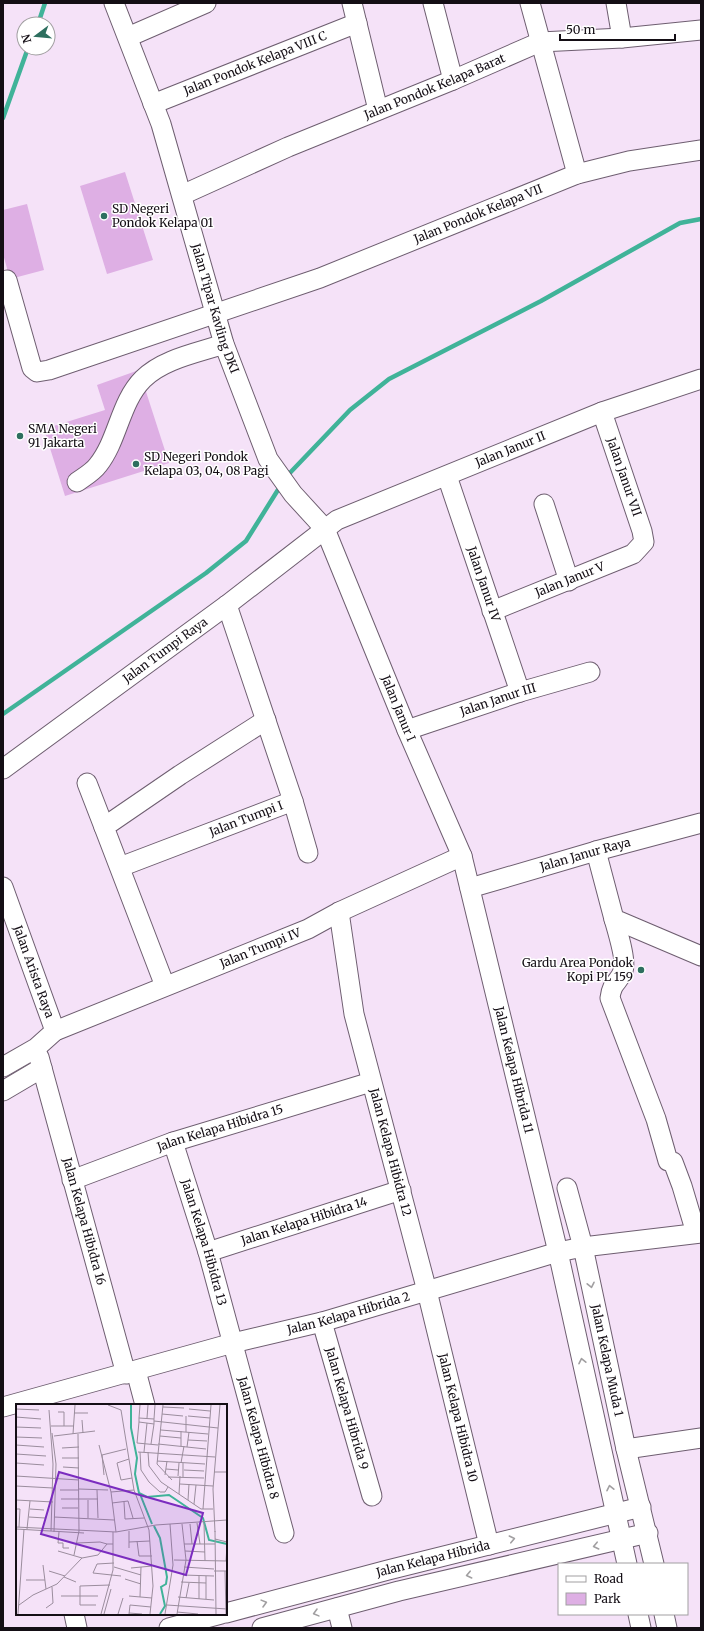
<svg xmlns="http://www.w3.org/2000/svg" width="704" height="1631" font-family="Merriweather,serif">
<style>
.green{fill:#deafe4}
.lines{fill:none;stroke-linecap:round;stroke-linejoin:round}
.stream{stroke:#40b399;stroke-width:4.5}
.minor-casing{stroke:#6e5e70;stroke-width:21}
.minor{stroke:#fff;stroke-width:19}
.oneway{stroke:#a19fa1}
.poi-dot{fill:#2d6f5f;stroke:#fff;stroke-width:1.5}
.labels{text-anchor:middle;stroke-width:3;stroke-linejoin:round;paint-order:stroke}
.street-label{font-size:12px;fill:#140e15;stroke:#fff}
.poi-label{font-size:12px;fill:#140e15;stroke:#fff;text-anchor:start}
.inset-river{fill:none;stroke:#40b399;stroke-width:2}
.inset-road{fill:none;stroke:#9b8d9d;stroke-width:1}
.view{fill:#7b2cbf;fill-opacity:0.15;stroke:#7b2cbf;stroke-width:2}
.inset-edge{fill:none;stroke:#140e15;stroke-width:2}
</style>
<rect width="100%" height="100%" fill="#f5e2f8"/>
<!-- green -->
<path class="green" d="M 125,172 L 153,260 L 107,274 L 80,186 Z
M 27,204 L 44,270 L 10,279 L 3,254 L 3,210 Z
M 139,370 L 169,463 L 65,496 L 44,429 L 105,410 L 97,385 Z"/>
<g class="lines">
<!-- stream -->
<path class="stream" d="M 38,24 L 45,3
M 3,118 L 28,48
M 286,477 L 350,410 L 389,379 L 541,301 L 680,223 L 701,219
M 3,714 L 206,573 L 246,541 L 281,485"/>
<!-- minor casing -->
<g class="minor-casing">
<g id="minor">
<path id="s1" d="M 114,3 L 161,124 L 224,344 L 268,459 L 293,494 L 325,529 L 407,730 L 462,856 L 558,1252 L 627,1564"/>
<path d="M 352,3 L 378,110"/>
<path d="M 433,3 L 453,80"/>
<path d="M 530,3 L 577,174"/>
<path d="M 616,3 L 622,38"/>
<path d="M 128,37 L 206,3"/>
<path id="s2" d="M 153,104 L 357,23"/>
<path id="s3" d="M 182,195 L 288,147 L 453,80 L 540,42 L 622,38 L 701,30"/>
<path id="s4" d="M 7,280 L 32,368 L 37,372 L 49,370 L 320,278 L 577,174 L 629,161 L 701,150"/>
<path id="s5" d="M 447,476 L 520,692"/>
<path d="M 77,482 C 84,477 93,472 98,465 C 118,440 120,402 143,379 C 163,359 197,353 224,344"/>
<path d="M 544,504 L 569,581"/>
<path id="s6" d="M 492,611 L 633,554 L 644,542 L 642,531 L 602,412"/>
<path id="s7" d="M 407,730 L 520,692 L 590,672"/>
<path id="s8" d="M 3,769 L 227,605 L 337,520 L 602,412 L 701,379"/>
<path d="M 87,783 L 104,827"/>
<path d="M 293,801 L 308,853"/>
<path d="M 596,851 L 614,919 L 701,956"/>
<path id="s9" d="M 120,867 L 293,801 L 227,605"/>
<path id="s10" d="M 3,887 L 55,1031"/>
<path id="s11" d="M 470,888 L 596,851 L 701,823"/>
<path id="s12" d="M 339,912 L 354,1014 L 427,1291 L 489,1545"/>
<path d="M 614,919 C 617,930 627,961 623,971 C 619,983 612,981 610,998 L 656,1119 L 668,1161 L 673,1162 L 682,1186 L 696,1233"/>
<path d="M 165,986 L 104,827 L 180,775 L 266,720"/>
<path id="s13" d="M 3,1067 L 36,1048 L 55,1031 L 308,929 L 339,912 L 462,856"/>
<path id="s14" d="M 42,1068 L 126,1374"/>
<path d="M 3,1091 L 42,1068 L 39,1057"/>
<path id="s15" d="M 173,1142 L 208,1252 L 284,1533"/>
<path id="s16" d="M 72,1180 L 173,1142 L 371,1082"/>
<path id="s17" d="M 567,1188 L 583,1247 L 626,1449 L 654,1564"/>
<path id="s18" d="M 208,1252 L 401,1190"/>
<path id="s19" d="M 322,1322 L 372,1496"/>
<path d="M 136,1371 L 145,1405"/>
<path id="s20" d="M 3,1407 L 233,1343 L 322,1322 L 558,1252 L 583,1247 L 701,1233"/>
<path d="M 626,1449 L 701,1438"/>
<path d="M 337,1608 L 342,1628"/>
<path id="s21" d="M 226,1613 L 388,1570 L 641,1507"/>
<path d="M 74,1614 L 77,1628"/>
<path d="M 638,1614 L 641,1628"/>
<path d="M 664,1614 L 667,1628"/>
<path d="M 169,1628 L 221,1614"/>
<path d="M 262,1628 L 399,1591 L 648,1533"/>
</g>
</g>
<!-- minor -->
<use href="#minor" class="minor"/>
</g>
<!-- one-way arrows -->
<defs><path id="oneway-chevron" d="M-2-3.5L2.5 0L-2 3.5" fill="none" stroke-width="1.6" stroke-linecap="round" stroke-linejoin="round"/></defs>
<g class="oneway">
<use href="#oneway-chevron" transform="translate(591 1285) rotate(78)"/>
<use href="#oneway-chevron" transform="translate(582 1361) rotate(-102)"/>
<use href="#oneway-chevron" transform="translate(610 1488) rotate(-102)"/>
<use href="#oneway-chevron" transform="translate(512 1539) rotate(-13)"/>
<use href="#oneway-chevron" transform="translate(596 1546) rotate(167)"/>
<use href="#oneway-chevron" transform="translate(469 1575) rotate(167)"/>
<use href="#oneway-chevron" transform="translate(264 1603) rotate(-15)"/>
<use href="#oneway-chevron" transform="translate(316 1613) rotate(165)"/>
</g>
<!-- markers -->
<g class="poi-dot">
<circle cx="104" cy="216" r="4"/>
<circle cx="20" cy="436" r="4"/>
<circle cx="136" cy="464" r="4"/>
<circle cx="641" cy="970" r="4"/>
</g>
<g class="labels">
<!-- street labels -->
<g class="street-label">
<text dy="4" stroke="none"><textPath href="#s2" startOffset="110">Jalan Pondok Kelapa VIII C</textPath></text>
<text dy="4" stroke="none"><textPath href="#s3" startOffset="275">Jalan Pondok Kelapa Barat</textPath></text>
<text dy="4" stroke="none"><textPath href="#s4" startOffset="567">Jalan Pondok Kelapa VII</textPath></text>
<text dy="4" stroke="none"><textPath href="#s1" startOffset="322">Jalan Tipar Kavling DKI</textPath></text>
<text dy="4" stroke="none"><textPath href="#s8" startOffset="604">Jalan Janur II</textPath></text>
<text transform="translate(624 477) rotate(71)" y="4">Jalan Janur VII</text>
<text dy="4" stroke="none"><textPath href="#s6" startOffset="84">Jalan Janur V</textPath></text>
<text dy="4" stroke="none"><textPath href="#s5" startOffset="114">Jalan Janur IV</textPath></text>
<text dy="4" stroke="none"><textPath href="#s8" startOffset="201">Jalan Tumpi Raya</textPath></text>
<text dy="4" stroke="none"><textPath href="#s7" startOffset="96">Jalan Janur III</textPath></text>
<text dy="4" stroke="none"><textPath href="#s1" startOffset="766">Jalan Janur I</textPath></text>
<text dy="4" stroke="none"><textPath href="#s9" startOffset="135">Jalan Tumpi I</textPath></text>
<text dy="4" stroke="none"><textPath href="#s11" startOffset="120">Jalan Janur Raya</textPath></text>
<text dy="4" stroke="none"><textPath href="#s13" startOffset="285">Jalan Tumpi IV</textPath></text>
<text dy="4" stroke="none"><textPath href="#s10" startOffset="90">Jalan Arista Raya</textPath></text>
<text dy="4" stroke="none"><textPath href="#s1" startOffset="1147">Jalan Kelapa Hibrida 11</textPath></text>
<text dy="4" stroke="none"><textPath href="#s16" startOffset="157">Jalan Kelapa Hibidra 15</textPath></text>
<text dy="4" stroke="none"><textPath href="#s12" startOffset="246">Jalan Kelapa Hibidra 12</textPath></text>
<text dy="4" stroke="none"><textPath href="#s14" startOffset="159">Jalan Kelapa Hibidra 16</textPath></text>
<text dy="4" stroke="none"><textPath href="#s18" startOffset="101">Jalan Kelapa Hibidra 14</textPath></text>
<text dy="4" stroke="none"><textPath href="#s15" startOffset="105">Jalan Kelapa Hibidra 13</textPath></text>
<text dy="4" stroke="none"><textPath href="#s20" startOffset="358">Jalan Kelapa Hibrida 2</textPath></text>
<text dy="4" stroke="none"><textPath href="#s17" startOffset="177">Jalan Kelapa Muda 1</textPath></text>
<text dy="4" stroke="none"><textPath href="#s19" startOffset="90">Jalan Kelapa Hibrida 9</textPath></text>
<text dy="4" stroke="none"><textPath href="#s12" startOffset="520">Jalan Kelapa Hibidra 10</textPath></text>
<text dy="4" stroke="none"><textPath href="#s15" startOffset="308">Jalan Kelapa Hibidra 8</textPath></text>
<text dy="4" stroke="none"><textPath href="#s21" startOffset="214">Jalan Kelapa Hibrida</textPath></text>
</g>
<!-- poi labels -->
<g class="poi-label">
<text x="112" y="213">SD Negeri<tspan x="112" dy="14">Pondok Kelapa 01</tspan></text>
<text x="28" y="433">SMA Negeri<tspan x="28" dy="14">91 Jakarta</tspan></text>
<text x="144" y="461">SD Negeri Pondok<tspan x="144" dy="14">Kelapa 03, 04, 08 Pagi</tspan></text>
<text x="633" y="967" text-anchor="end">Gardu Area Pondok<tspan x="633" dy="14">Kopi PL 159</tspan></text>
</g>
</g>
<!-- overview -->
<g transform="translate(16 1404)">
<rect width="211" height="211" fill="#f5e2f8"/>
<path class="inset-river" d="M 115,1 L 115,24 L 121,54 L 119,70 L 123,89 L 131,93 L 153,91 L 187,114 L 193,136 L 211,140M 124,90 L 136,120M 138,122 L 144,134 L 151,173 L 150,180 L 145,183 L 149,202 L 144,210"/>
<path class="inset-road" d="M 92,1 L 105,6 L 118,86 L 133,126 L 137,182 L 134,210M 147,1 L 141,60 L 156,76M 147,3 L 168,4M 0,5 L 23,6M 173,5 L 194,7M 33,6 L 37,60 L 35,127M 42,8 L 48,8 L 48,22M 58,9 L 72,9M 146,10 L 167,12M 172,12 L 194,14M 0,13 L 25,15M 123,14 L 138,15 L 138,20 L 123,18 ZM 123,14 L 124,1M 131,14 L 132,1M 138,15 L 139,1M 66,16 L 67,29M 138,17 L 202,24M 123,18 L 121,39 L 142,41M 35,22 L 58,22M 0,23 L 25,24M 145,26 L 192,30M 170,28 L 170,12M 36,29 L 40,60 L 38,128M 57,30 L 59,1M 38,32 L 79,27M 144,32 L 165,34M 0,33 L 26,34M 172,36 L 191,37M 135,40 L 138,20M 142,40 L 190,45M 0,41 L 28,43M 83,41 L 95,88 L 100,128M 165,42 L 165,27M 171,43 L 173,28M 46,44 L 63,43M 122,48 L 199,53M 124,48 L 125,66 L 133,78 L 144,88 L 149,88 L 152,83M 128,48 L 131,19M 132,48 L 133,62 L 145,78 L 185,105 L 197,105M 0,50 L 30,52M 86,51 L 88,71M 86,51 L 110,45M 46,54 L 63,54M 113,55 L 101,59 L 105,76 L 116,74M 141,57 L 189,60M 0,59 L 28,61M 165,59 L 168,42M 47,63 L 63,64M 150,65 L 162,66M 168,66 L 188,67M 198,68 L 211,68M 149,71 L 151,57M 0,72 L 63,76M 162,72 L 163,59M 152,73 L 188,74M 167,73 L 167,59M 164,80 L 197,82M 0,82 L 37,84M 63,85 L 92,86M 44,86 L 63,86M 81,86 L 82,114M 95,88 L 118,86M 163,90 L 164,72M 45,95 L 82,95M 0,96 L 37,98M 72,96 L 72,114M 172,96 L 173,80M 108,98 L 109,115 L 128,114M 96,99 L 112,97 L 117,114M 178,100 L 180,81M 46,104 L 62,104M 0,105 L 4,105 L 3,123M 14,105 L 28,106M 187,105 L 195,1M 13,113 L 29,114M 38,113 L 98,116M 181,119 L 184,140M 188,119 L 189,157M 174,120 L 176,140M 0,123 L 100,128 L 140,121 L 211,116M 0,125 L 68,129M 11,125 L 14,97M 113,127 L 113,144M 199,127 L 200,210M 43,128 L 42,139 L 47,139 L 47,144 L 53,144M 199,128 L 197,85 L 204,1M 199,135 L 211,138M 121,137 L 123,152 L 136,152M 113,138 L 134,137M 61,139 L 84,138 L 91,140M 168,140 L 199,140M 42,147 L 66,154M 169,147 L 189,148M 58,151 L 63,127 L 62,30M 158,156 L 211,157M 210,157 L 211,141M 81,160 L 77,169 L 105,172M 81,160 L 98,159M 27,161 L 30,185M 98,163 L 125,171M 168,163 L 198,165M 115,164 L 136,162M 33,167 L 49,172M 198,167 L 211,167M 209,167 L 210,210M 167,171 L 198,172M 183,172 L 183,195M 48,173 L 60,178M 109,175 L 125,180M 10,176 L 29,176M 165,178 L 190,179M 45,192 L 82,192M 113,192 L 136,194M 124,193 L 125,163M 162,193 L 198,196M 170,194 L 173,179M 190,195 L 190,172M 3,201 L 17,191 L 41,180 L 66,154 L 82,151 L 91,140 L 97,140M 80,201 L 64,201 L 64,182 L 94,181M 151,201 L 211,205M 30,204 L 37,199 L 36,183M 161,208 L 182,210M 113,209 L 126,210M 2,210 L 8,125M 85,210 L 97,166 L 97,128M 88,210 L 95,185M 102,210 L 107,194M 113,210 L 114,201 L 135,203M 149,210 L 157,161 L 154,120M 161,210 L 170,156 L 166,120"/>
<path class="view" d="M 43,68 L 187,109 L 170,171 L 25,130 Z"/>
<rect width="211" height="211" class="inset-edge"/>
</g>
<!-- border -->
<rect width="704" height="1631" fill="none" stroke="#140e15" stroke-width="8"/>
<!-- legend -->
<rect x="558" y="1563" width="130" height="52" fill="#ffffff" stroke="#a19fa1"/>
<rect x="566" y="1576" width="20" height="6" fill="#ffffff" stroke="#a19fa1"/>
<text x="594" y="1583" font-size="12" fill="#140e15">Road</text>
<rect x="566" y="1593" width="20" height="12" fill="#deafe4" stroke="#a19fa1"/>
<text x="594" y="1603" font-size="12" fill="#140e15">Park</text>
<!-- north arrow -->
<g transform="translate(36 36) rotate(254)"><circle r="19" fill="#ffffff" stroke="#a19fa1"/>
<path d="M0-3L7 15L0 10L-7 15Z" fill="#2d6f5f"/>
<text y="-6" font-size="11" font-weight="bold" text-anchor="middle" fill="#140e15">N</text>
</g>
<!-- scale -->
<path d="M560 34v6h115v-6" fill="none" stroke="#140e15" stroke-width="2"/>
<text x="566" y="34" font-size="12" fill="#140e15" stroke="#ffffff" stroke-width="3" paint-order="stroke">50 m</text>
</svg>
